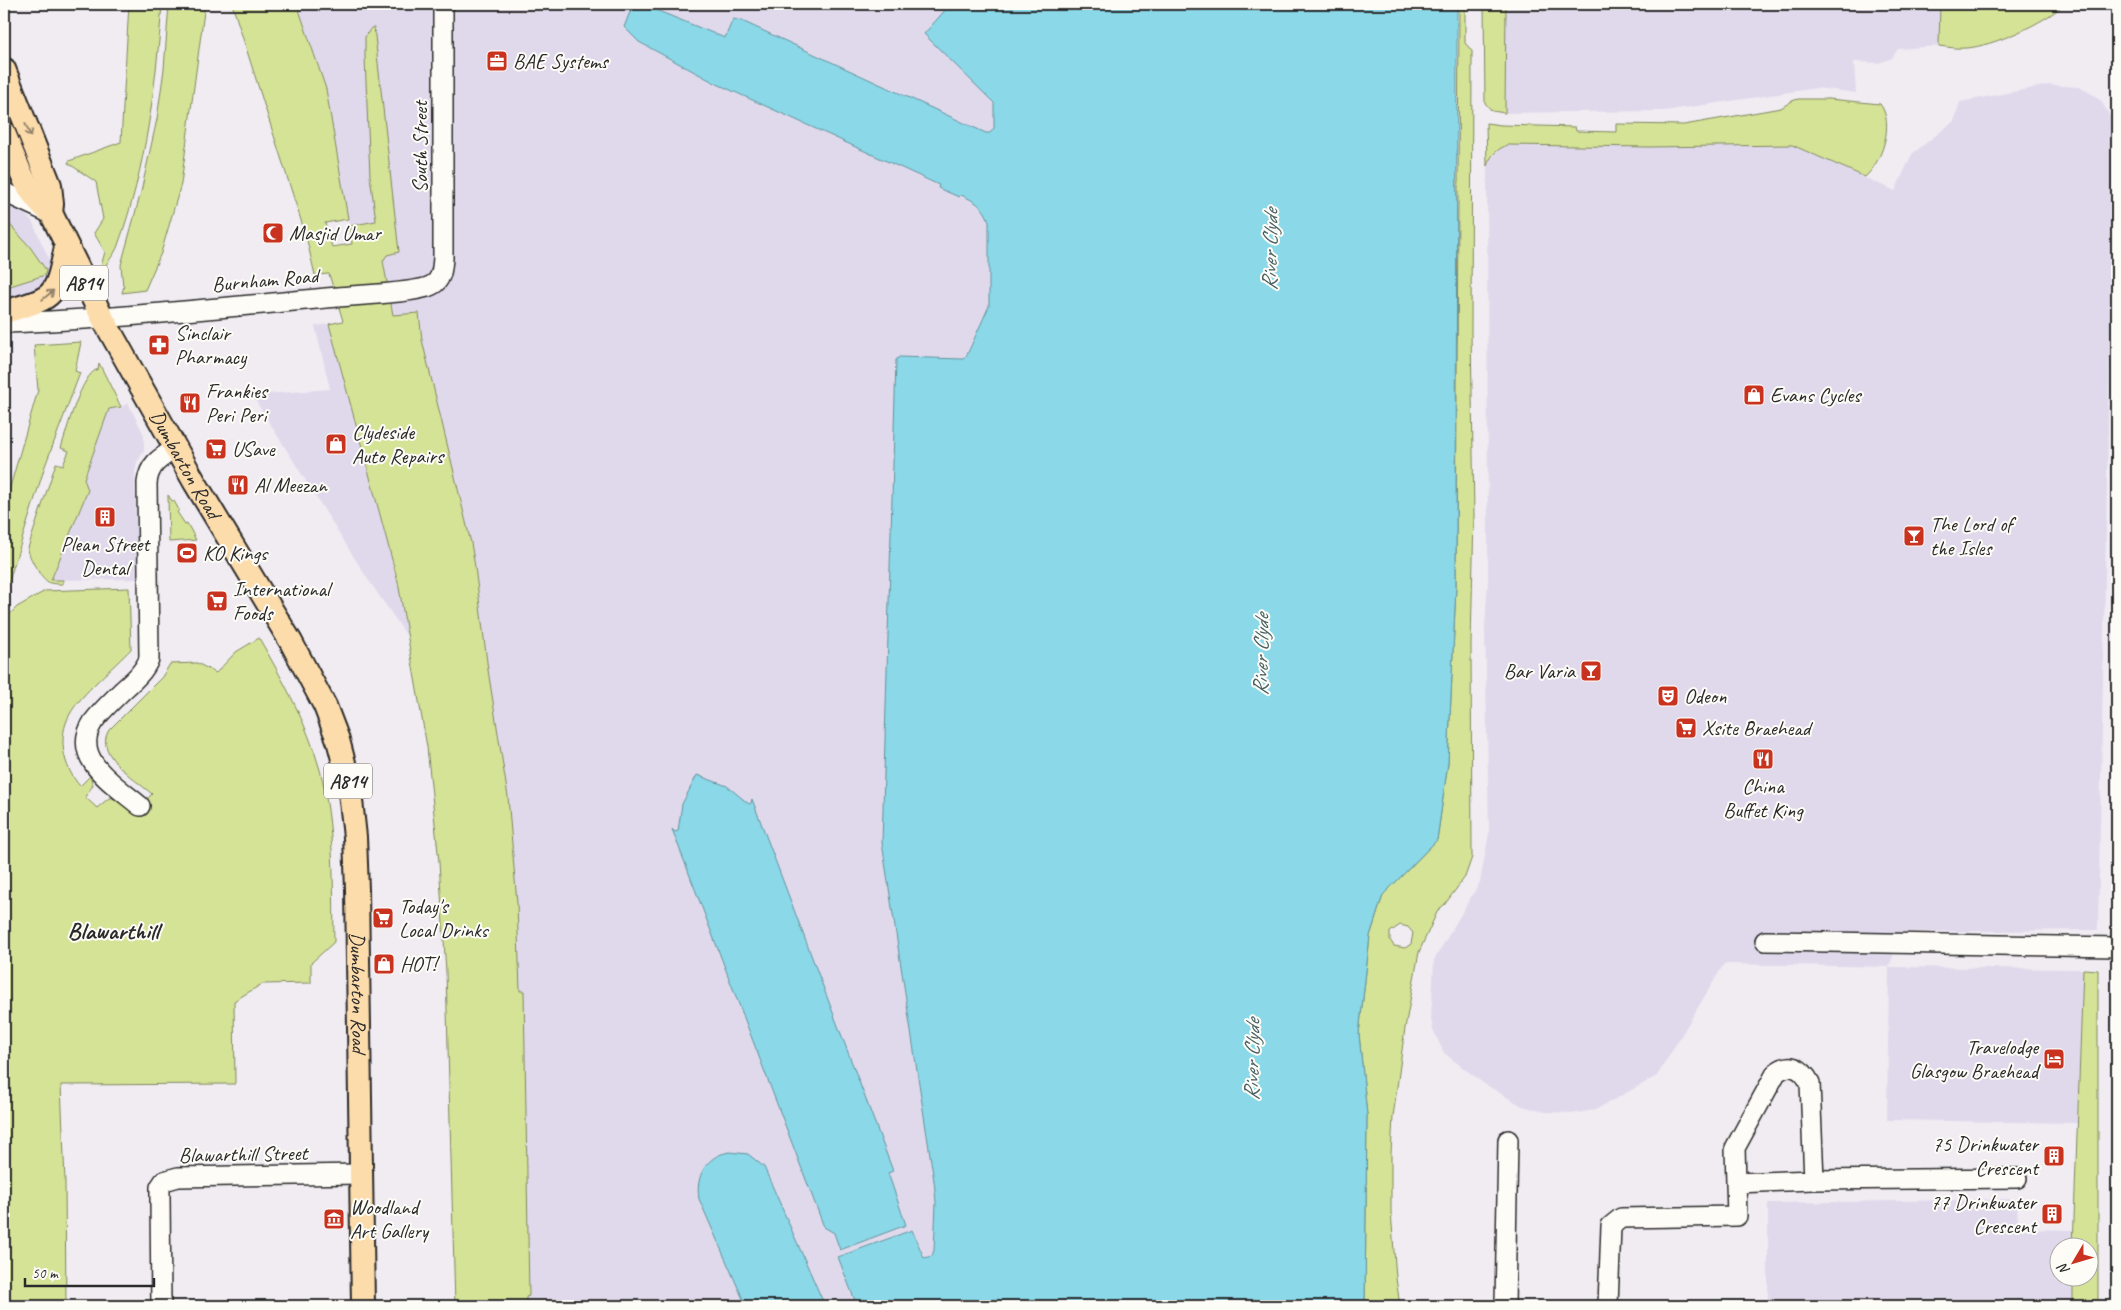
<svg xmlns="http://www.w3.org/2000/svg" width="2121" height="1310" font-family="Caveat,sans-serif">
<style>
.built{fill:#e0d9ec}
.green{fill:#d5e396;stroke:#808760;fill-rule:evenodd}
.water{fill:#8ad8e8;stroke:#64939c}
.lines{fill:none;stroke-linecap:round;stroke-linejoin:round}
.minor-casing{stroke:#2b2b2b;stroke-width:22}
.major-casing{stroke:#2b2b2b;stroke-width:26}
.minor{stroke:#fdfcf7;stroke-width:19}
.major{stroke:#fddcac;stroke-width:22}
.oneway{stroke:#94846c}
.labels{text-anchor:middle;stroke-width:4;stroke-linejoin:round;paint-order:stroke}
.shield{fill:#fdfcf7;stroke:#6a6a68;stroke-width:1}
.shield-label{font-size:20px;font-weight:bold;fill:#2b2b2b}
.poi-label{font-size:21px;fill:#2b2b2b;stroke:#fdfcf7;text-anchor:start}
.street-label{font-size:21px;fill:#2b2b2b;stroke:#fdfcf7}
.water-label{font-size:22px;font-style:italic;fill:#485f64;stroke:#fdfcf7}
.quarter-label{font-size:24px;font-weight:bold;fill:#2b2b2b;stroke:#fdfcf7}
</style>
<rect width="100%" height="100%" fill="#f0ecf2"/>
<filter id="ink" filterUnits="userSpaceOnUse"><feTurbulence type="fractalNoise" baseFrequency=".02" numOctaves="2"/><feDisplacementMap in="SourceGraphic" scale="10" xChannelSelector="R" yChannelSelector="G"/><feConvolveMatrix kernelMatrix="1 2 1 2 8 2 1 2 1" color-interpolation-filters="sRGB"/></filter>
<g filter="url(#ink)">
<!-- built -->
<path class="built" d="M 297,4 L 943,4 L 947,8 L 966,73 L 995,105 L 994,128 L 988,134 L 734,19 L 725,39 L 656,10 L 639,42 L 715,83 L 939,185 L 938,188 L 959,197 L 960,194 L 972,200 L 985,212 L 989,222 L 989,306 L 966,357 L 963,359 L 882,843 L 934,1181 L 936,1202 L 934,1250 L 932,1256 L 924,1258 L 912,1230 L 838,1257 L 857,1306 L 526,1306 L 526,1296 L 529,1296 L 524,991 L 520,991 L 488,670 L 475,567 L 393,315 L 376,222 L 349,226 L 326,89 Z
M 1506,4 L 1940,4 L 1939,46 L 1898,49 L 1892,58 L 1879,63 L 1854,62 L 1856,93 L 1817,88 L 1664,111 L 1505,113 Z
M 2049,85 L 2079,87 L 2094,95 L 2101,101 L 2111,118 L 2114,131 L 2098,930 L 1902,932 L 1889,967 L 2083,969 L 2077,1123 L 1887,1120 L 1889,967 L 1724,964 L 1657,1076 L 1595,1110 L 1577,1113 L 1545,1112 L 1522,1106 L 1483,1083 L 1444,1053 L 1433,1030 L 1431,1018 L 1434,960 L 1480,882 L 1489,833 L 1485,626 L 1488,580 L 1487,166 L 1489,160 L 1502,146 L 1508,145 L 1649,147 L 1792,145 L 1895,191 L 1912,154 L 1954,121 L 1960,102 Z
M 4,202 L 25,214 L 32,221 L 52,266 L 47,289 L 4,301 Z
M 329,324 L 398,582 L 409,639 L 367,578 L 252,395 L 330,389 L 315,326 Z
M 128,403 L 144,435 L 144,451 L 137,462 L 135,473 L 137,579 L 51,580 L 88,490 L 84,479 L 109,408 L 118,409 Z
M 2017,1199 L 2018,1229 L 2073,1230 L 2073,1247 L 2058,1248 L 2058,1278 L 2073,1278 L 2073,1306 L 1768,1306 L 1768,1203 Z"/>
<!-- green -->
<path class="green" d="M 129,4 L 162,4 C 156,85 146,168 118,245 C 115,255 106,262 104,270 L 101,266 L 105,252 L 94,233 L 103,219 L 96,182 L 68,163 L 69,161 L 121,142 Z
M 169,4 L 205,4 L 181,184 L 161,253 L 145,290 L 122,293 L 124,286 L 123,286 L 121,265 L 141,192 L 157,119 L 164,69 Z
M 232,4 L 297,4 L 326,89 L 348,219 L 325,223 L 332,247 L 352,244 L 349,226 L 376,221 L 370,176 L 365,58 L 365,37 L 371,28 L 374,27 L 399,252 L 387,255 L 383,261 L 393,315 L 419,313 L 422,340 L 471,543 L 475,567 L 488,670 L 508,797 L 517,903 L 520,991 L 524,991 L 529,1296 L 526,1297 L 526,1306 L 455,1306 L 446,972 L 439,862 L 427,747 L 398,582 L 329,324 L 343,321 L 329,274 L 315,275 L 306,236 Z
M 1459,4 L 1465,4 L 1465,43 L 1472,51 L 1471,332 L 1474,515 L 1471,643 L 1472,857 L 1465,877 L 1445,904 L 1438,910 L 1419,952 L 1405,1028 L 1393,1117 L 1391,1153 L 1391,1211 L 1396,1278 L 1400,1306 L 1365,1306 L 1367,1115 L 1359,1034 L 1370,936 L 1383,895 L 1437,840 L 1448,763 L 1456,586 ZM 1400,925 L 1408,927 L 1413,933 L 1411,944 L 1405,948 L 1394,946 L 1390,940 L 1390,932 Z
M 1484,4 L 1506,4 L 1505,113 L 1492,111 L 1485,103 Z
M 1940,4 L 2064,4 C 2047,22 1991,47 1966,48 C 1957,49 1948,47 1939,46 Z
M 1798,99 L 1829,99 L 1880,104 C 1895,123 1882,162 1865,177 L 1792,145 L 1649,147 L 1508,145 C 1498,148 1490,156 1487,166 L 1486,123 L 1501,125 L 1575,127 L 1576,131 L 1616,132 L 1616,124 L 1684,125 L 1781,108 L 1792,101 Z
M 4,218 L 30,247 L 46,270 L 45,275 L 4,288 Z
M 81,342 L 75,371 L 80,373 L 45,466 L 4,597 L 4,508 L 38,390 L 34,345 Z
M 99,363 L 121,407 L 109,409 L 84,479 L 88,490 L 51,580 L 63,580 L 63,584 C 59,584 54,584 50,583 C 42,580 28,557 28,548 L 56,463 L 63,465 L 69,451 L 61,448 C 67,430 81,374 98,369 Z
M 168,495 L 172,501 L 174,501 L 179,510 L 177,512 L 185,524 L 187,523 L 196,540 L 169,542 Z
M 129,588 L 131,649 C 115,666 80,695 70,714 C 57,737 63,767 80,786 L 90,776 L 93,785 L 85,797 L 97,808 L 109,798 L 115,798 L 140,806 L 152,794 C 136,780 93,754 109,730 L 162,677 L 170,664 L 197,663 L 216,673 L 236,652 L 259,638 C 283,680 307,723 320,770 C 335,826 333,885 334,942 L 311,963 L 311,983 L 262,984 L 234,1001 L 235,1084 L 61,1085 L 65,1181 L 66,1306 L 4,1306 L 4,626 L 10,614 L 17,607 L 45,591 Z
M 2083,969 L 2098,970 L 2098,1306 L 2073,1306 L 2073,1278 L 2088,1278 L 2088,1248 L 2073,1247 Z"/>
<!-- water -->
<path class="water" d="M 943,4 L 1457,4 L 1456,586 L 1448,763 L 1437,840 L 1383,895 L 1370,936 L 1359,1034 L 1367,1115 L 1365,1306 L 857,1306 L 838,1257 L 912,1230 L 924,1258 L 932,1256 L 934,1250 L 936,1202 L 934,1181 L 882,843 L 896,360 L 899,357 L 963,359 L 966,357 L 989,306 L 989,222 C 985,207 975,201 961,195 L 959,197 L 938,188 L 939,185 L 715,83 L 639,42 L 624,27 L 632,7 L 656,10 L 725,38 L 733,19 L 742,21 L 986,133 L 990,133 L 994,128 L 994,103 L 924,34 L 947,8 Z
M 697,775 L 727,786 L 749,804 L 751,803 L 752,799 L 893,1171 L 888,1173 L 906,1225 L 840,1250 L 834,1233 L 824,1227 L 672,829 L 675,832 L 678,831 L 682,804 Z
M 730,1152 L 748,1154 L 764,1167 L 825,1306 L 746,1306 L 699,1199 C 695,1177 706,1155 730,1152 Z"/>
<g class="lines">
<!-- minor casing -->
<g class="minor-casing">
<path id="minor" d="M 4,192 L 47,212
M 4,323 C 115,319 227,307 338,297 C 357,295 419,293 432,285 C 442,280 442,268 443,258 L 443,4
M 140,806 C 117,786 69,759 93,722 C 101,711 112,701 122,691 C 132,682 144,672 149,659 L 147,483 C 149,464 160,458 176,448
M 1765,941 L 2117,947
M 1814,1180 L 2017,1178
M 161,1306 L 160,1197 L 160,1187 L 164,1181 L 178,1177 L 361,1174
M 1505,1306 L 1508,1140
M 1608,1306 L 1611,1226 L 1621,1218 L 1737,1216 L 1735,1148 L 1776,1073 C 1790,1061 1802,1068 1810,1083 L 1814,1180 L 1736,1183"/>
</g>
<!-- major casing -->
<g class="major-casing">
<g id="major">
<path d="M 4,69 L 50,185 L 52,204 L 51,213"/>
<path id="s1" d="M 4,133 C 16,161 26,194 51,213 L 102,317 L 194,481 L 291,642 L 325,706 L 338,740 L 349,782 L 355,837 L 357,890 L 363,1306"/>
<path d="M 4,312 C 55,297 55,300 66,247"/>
</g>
</g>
<!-- minor -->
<use href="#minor" class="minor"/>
<!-- major -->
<use href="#major" class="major"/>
</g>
<!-- one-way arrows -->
<defs><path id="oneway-shaft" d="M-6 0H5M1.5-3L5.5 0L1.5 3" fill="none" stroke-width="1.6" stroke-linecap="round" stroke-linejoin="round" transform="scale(1.25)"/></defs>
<g class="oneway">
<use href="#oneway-shaft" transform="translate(28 130) rotate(67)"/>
<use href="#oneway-shaft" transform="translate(48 295) rotate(-40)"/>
</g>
</g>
<!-- icons -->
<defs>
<g id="office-square" transform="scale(1.125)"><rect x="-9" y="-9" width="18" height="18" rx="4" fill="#c8321e" stroke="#fdfcf7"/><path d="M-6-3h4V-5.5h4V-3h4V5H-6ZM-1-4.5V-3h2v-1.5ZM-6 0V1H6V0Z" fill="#fff"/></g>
<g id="mosque-square" transform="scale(1.125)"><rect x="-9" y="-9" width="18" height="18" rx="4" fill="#c8321e" stroke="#fdfcf7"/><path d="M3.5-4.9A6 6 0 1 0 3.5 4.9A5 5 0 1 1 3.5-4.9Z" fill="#fff"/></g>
<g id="pharmacy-square" transform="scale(1.125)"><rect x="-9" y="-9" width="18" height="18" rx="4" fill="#c8321e" stroke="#fdfcf7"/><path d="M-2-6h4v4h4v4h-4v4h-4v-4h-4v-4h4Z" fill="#fff"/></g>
<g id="shop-square" transform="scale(1.125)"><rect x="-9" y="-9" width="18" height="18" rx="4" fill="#c8321e" stroke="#fdfcf7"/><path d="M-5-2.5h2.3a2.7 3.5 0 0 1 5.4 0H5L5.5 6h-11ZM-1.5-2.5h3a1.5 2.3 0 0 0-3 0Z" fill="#fff"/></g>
<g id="restaurant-square" transform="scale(1.125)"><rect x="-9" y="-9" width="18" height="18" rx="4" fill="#c8321e" stroke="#fdfcf7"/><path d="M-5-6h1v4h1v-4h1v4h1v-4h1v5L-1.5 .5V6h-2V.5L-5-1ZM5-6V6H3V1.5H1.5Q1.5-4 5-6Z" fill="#fff"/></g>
<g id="supermarket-square" transform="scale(1.125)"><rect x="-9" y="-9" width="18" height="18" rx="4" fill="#c8321e" stroke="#fdfcf7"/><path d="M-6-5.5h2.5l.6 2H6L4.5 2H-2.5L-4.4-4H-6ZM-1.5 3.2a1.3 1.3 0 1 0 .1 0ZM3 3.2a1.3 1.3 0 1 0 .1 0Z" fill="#fff"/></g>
<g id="building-square" transform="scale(1.125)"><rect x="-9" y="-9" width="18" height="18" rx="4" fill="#c8321e" stroke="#fdfcf7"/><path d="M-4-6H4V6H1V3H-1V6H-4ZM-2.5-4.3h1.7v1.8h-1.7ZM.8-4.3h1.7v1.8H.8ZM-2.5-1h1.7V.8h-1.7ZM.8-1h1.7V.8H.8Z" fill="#fff"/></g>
<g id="bar-square" transform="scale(1.125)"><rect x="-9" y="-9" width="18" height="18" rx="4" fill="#c8321e" stroke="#fdfcf7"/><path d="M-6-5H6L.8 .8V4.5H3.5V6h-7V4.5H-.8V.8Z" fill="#fff"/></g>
<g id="stadium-square" transform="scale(1.125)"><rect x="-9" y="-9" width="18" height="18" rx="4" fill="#c8321e" stroke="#fdfcf7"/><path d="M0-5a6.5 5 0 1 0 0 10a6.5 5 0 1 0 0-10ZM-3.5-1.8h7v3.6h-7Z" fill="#fff"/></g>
<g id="theatre-square" transform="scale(1.125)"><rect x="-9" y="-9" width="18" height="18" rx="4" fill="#c8321e" stroke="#fdfcf7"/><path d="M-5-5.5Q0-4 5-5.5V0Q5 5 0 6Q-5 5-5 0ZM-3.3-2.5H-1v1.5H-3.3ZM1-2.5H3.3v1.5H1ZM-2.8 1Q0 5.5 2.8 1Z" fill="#fff"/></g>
<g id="hotel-square" transform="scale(1.125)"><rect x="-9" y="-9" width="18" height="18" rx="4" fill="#c8321e" stroke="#fdfcf7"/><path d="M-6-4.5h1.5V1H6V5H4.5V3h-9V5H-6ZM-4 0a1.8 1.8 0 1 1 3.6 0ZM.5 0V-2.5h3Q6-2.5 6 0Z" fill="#fff"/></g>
<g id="museum-square" transform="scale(1.125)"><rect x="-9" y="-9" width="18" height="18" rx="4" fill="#c8321e" stroke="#fdfcf7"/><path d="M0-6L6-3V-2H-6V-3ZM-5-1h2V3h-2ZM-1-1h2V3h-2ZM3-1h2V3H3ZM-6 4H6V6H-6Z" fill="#fff"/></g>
</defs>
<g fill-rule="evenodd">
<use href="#office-square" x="497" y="61"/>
<use href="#mosque-square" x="273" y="233"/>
<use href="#pharmacy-square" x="159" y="345"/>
<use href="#shop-square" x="1754" y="395"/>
<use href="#restaurant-square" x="190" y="403"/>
<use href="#shop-square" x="336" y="444"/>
<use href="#supermarket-square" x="216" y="449"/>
<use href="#restaurant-square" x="238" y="485"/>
<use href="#building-square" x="105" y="517"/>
<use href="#bar-square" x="1914" y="536"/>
<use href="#stadium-square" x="187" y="553"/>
<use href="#supermarket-square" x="217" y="601"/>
<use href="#bar-square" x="1591" y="671"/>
<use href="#theatre-square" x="1668" y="696"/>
<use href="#supermarket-square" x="1686" y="728"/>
<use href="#restaurant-square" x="1763" y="759"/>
<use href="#supermarket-square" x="383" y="918"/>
<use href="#shop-square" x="384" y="964"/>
<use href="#hotel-square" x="2054" y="1059"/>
<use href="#building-square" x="2054" y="1156"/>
<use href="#building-square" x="2052" y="1214"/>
<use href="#museum-square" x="334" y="1219"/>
</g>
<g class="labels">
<!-- shield labels -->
<g class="shield">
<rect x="60" y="265.5" width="48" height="35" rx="4"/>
<rect x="324" y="763.5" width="48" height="35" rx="4"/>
</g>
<g class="shield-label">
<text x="84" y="290">A814</text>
<text x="348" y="788">A814</text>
</g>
<!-- poi labels -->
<g class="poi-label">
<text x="513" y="68">BAE Systems</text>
<text x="289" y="240">Masjid Umar</text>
<text x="175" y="340">Sinclair<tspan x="175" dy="24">Pharmacy</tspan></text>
<text x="206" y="398">Frankies<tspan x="206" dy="24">Peri Peri</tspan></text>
<text x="1770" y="402">Evans Cycles</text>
<text x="352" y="439">Clydeside<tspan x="352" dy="24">Auto Repairs</tspan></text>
<text x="232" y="456">USave</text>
<text x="254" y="492">Al Meezan</text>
<text x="1930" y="531">The Lord of<tspan x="1930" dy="24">the Isles</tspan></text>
<text x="105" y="551" text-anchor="middle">Plean Street<tspan x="105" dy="24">Dental</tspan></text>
<text x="203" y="560">KO Kings</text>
<text x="233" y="596">International<tspan x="233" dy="24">Foods</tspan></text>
<text x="1575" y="678" text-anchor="end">Bar Varia</text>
<text x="1684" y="703">Odeon</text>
<text x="1702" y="735">Xsite Braehead</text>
<text x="1763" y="793" text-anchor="middle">China<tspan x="1763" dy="24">Buffet King</tspan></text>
<text x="399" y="913">Today's<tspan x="399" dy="24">Local Drinks</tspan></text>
<text x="400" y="971">HOT!</text>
<text x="2038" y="1054" text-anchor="end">Travelodge<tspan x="2038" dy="24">Glasgow Braehead</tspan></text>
<text x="2038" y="1151" text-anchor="end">75 Drinkwater<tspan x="2038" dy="24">Crescent</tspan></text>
<text x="2036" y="1209" text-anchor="end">77 Drinkwater<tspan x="2036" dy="24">Crescent</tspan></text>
<text x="350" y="1214">Woodland<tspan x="350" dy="24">Art Gallery</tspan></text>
</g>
<!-- street labels -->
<g class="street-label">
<text transform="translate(420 147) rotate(-90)" y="7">South Street</text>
<text transform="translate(265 280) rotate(-5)" y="7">Burnham Road</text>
<text dy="7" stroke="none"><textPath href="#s1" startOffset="379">Dumbarton Road</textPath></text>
<text dy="7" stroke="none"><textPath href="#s1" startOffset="949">Dumbarton Road</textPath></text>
<text transform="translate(243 1154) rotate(-1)" y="7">Blawarthill Street</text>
</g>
<!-- water labels -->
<g class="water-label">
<text transform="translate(1269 250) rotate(-89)" y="8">River Clyde</text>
<text transform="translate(1260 655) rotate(-89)" y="8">River Clyde</text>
<text transform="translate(1251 1060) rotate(-89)" y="8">River Clyde</text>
</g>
<!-- quarter labels -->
<g class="quarter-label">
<text x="113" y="939">Blawarthill</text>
</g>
</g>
<!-- margin -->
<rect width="2121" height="1310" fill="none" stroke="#fdfcf7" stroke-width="20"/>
<rect x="10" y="10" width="2101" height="1290" fill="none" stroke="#2b2b2b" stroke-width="2" filter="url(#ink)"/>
<!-- north arrow -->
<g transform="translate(2074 1262) rotate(232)"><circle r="24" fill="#fdfcf7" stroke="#a9a8a5"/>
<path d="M0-4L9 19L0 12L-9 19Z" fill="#c8321e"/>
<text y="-8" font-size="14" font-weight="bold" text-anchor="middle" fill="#2b2b2b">N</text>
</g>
<!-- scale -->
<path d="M25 1278v8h129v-8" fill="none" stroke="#2b2b2b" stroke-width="2.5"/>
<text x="32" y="1278" font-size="15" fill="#2b2b2b" stroke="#fdfcf7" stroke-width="4" paint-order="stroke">50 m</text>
</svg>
